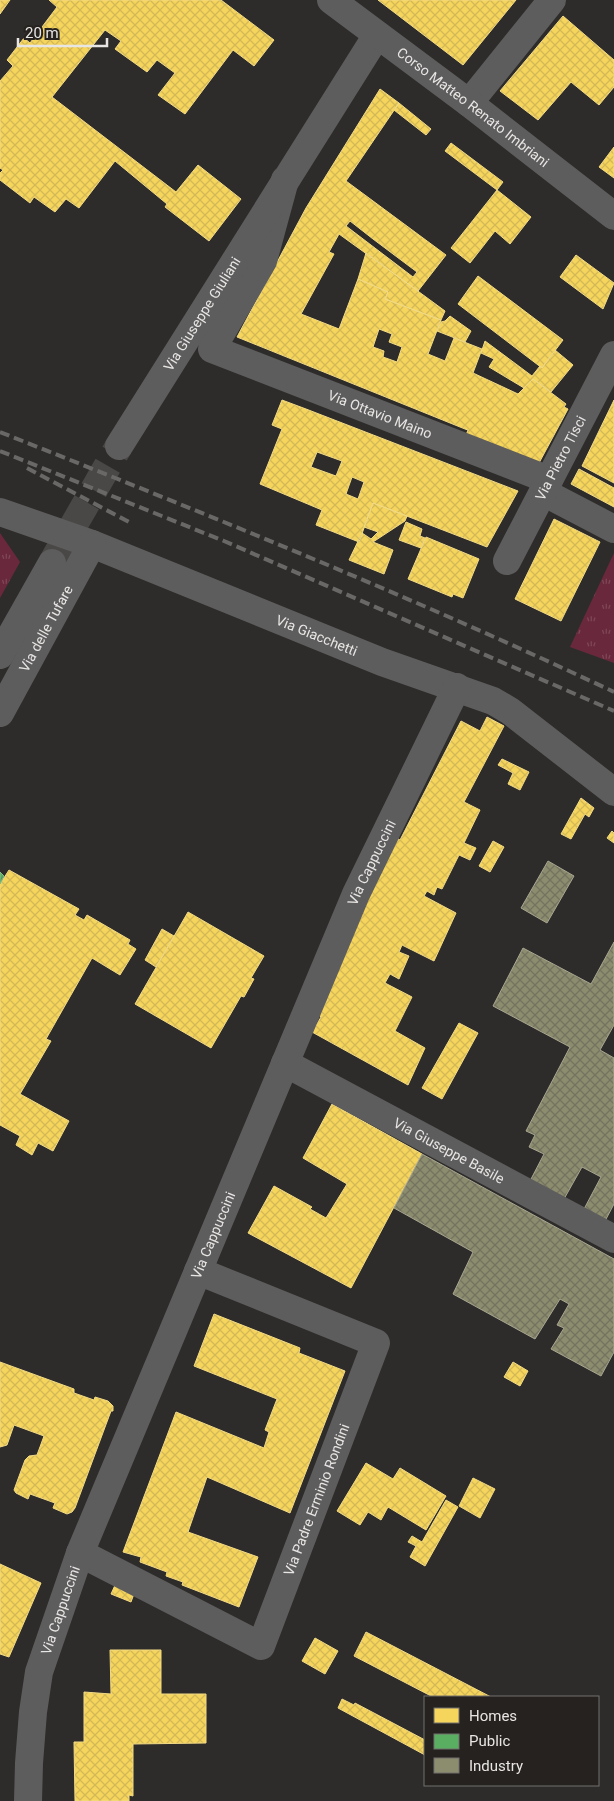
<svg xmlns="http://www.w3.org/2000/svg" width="614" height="1801" font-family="Roboto,sans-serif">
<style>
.park{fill:url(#park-tufts)}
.homes{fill:url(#homes-cross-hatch);stroke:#f2da85;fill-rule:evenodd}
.public{fill:url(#public-cross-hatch);stroke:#85bf88}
.industry{fill:url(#industry-cross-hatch);stroke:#a8a791}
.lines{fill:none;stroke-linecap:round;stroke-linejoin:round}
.minor-tunnel{stroke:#4a4846;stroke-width:28;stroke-dasharray:28 14;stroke-linecap:butt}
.minor{stroke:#5e5d5d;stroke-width:28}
.tertiary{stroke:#5e5d5d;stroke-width:28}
.rail{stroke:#6a6867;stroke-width:4;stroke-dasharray:10 5;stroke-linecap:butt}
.labels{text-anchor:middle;stroke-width:5;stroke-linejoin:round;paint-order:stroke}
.street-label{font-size:14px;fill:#e8e6e4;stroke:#25221f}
</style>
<defs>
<pattern id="park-tufts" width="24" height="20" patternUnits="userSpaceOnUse" patternTransform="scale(1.25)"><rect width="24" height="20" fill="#69283b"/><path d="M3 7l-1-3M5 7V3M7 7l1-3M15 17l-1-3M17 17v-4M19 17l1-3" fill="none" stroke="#7e4757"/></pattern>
<pattern id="homes-cross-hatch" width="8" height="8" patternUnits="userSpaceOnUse" patternTransform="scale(1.25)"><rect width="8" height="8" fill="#f6d55c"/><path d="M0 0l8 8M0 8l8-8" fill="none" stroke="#d3b857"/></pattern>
<pattern id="public-cross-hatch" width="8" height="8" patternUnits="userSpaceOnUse" patternTransform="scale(1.25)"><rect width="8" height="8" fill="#5aae61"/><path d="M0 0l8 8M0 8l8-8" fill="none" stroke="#548e58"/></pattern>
<pattern id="industry-cross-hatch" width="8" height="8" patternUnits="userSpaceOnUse" patternTransform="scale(1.25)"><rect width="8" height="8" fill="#8c8c6e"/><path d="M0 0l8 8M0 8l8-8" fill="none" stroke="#74735f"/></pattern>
</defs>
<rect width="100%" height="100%" fill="#2e2c2a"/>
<!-- park -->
<path class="park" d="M 0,533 L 20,562 L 0,598 Z
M 614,553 L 614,663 L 570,647 Z"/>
<!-- homes -->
<path class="homes" d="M 0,0 L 10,0 L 0,14 Z
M 49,0 L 221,0 L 274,40 L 254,66 L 233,50 L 185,114 L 158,95 L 175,73 L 157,60 L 147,72 L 115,49 L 121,41 L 105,30 L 52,97 L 176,192 L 198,165 L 241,199 L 209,241 L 165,207 L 167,204 L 115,161 L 79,208 L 66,199 L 55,212 L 34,197 L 30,203 L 0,180 L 0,173 L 3,170 L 0,168 L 0,81 L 13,66 L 7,60 L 24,38 L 30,43 L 57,7 Z
M 378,0 L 516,0 L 463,65 Z
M 563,16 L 614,60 L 614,87 L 599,105 L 571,82 L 538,120 L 500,91 Z
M 380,89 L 399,103 L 346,181 L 446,255 L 418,291 L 339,234 L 329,252 L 334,254 L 301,314 L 339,329 L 358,279 L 388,292 L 385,299 L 441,320 L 428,354 L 445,361 L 454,338 L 482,349 L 473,373 L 518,394 L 533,379 L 566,404 L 564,407 L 568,409 L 539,463 L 466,435 L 468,430 L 465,429 L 237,337 L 306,208 ZM 350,221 L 373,239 L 417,272 L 413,277 L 346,226 ZM 379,329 L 392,334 L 389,342 L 402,347 L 397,362 L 383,357 L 384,351 L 373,347 Z
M 399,103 L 431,129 L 426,135 L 394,110 Z
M 451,143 L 503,182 L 497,190 L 445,151 Z
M 614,147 L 614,178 L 599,167 Z
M 497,190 L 531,217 L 510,244 L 495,231 L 470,263 L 451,248 Z
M 366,253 L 445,311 L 441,320 L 385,299 L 388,292 L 358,279 Z
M 576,255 L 614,283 L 603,309 L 560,277 Z
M 478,276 L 563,340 L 542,368 L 458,304 Z
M 450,316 L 471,331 L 465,342 L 437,331 L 441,322 L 445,321 Z
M 485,341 L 532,376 L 540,366 L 542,368 L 555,350 L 573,365 L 551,392 L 533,379 L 524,388 L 489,367 L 494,359 L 481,353 Z
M 282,400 L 306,409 L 518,491 L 487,547 L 373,503 L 359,542 L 316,525 L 322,510 L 260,484 L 282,429 L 272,425 ZM 317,452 L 342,461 L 336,476 L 311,467 ZM 352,477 L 364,482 L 358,499 L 346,494 Z
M 614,400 L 614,483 L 582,466 Z
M 579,469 L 614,488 L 614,507 L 571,484 Z
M 373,503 L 407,516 L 405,521 L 373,542 L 393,550 L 384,574 L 349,560 L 362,533 L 371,539 L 378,532 L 364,527 Z
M 554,519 L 600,542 L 561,621 L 515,599 Z
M 406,522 L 422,529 L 420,536 L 425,538 L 421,548 L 399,540 Z
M 426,537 L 479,559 L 463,598 L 453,594 L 452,597 L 408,579 Z
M 487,717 L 504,726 L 464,802 L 480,810 L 464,843 L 476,848 L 470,860 L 459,855 L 442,889 L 437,887 L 434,895 L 427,891 L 424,896 L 456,913 L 434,961 L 402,945 L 399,952 L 409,956 L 399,979 L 390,974 L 385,983 L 412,997 L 395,1031 L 425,1048 L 408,1085 L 312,1032 L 321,1017 L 319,1015 L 327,1000 L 324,998 L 395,837 L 400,840 L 461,721 L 480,731 Z
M 502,759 L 529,772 L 520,790 L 508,784 L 513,773 L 498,765 Z
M 581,798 L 594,808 L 589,817 L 585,814 L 571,839 L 561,834 Z
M 612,831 L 614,833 L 614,843 L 607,838 Z
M 493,841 L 504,847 L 490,872 L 479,866 Z
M 9,870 L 79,909 L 75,915 L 84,920 L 87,915 L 130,940 L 128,944 L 136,949 L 120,975 L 92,958 L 46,1039 L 51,1041 L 20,1094 L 69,1121 L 53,1151 L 38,1143 L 32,1155 L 16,1145 L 20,1136 L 0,1125 L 0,884 Z
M 188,912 L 264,956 L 251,978 L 254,979 L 244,997 L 241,996 L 211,1048 L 135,1004 Z
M 162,929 L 174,936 L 156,967 L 145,960 Z
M 459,1023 L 478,1033 L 442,1099 L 422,1088 Z
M 332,1104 L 422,1154 L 351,1288 L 248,1233 L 274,1186 L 312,1207 L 310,1209 L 326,1218 L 347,1184 L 303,1158 Z
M 214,1314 L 300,1348 L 299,1353 L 345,1371 L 290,1513 L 207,1477 L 188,1532 L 258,1557 L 239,1607 L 182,1585 L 183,1582 L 166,1576 L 167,1572 L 140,1562 L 141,1557 L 123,1552 L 176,1412 L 264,1448 L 269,1432 L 265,1430 L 277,1399 L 194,1366 Z
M 0,1362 L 74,1389 L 74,1393 L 94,1400 L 95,1397 L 108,1401 L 113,1406 L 113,1411 L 111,1411 L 75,1508 L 72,1512 L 67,1514 L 53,1508 L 55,1503 L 30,1494 L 28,1499 L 16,1493 L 14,1490 L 25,1460 L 29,1456 L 37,1455 L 44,1436 L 14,1425 L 7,1445 L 0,1447 Z
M 513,1362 L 528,1371 L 520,1386 L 504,1377 Z
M 366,1463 L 393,1479 L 400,1468 L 446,1496 L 426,1530 L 388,1507 L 381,1520 L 368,1512 L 360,1525 L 337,1511 Z
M 473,1478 L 495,1489 L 480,1518 L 459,1506 Z
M 446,1500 L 458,1507 L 425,1566 L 410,1557 L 416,1546 L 408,1542 L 412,1536 L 422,1542 Z
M 0,1564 L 41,1583 L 9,1657 L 0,1654 Z
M 116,1583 L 135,1591 L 131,1602 L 111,1594 Z
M 366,1632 L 491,1697 L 433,1697 L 354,1656 Z
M 315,1638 L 338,1651 L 325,1674 L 302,1661 Z
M 110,1650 L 161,1650 L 161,1694 L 206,1694 L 206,1743 L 133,1744 L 133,1796 L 129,1795 L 129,1801 L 75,1801 L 74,1742 L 84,1742 L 84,1692 L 111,1694 Z
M 342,1699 L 354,1705 L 355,1703 L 425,1740 L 425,1755 L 338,1708 Z"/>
<!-- public -->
<path class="public" d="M 0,872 L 4,876 L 0,884 Z"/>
<!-- industry -->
<path class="industry" d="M 548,861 L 574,876 L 547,923 L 521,908 Z
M 614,942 L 614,1025 L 600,1050 L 614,1058 L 614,1204 L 605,1221 L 584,1209 L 601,1177 L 582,1167 L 564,1199 L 530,1181 L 544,1154 L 529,1147 L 535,1135 L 526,1131 L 570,1047 L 493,1006 L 523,948 L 591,984 Z
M 422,1154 L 614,1259 L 614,1352 L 601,1376 L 551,1349 L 564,1328 L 557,1325 L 569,1304 L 560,1299 L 535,1339 L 453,1294 L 473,1252 L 394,1208 Z"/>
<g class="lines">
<!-- minor-tunnel -->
<path class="minor-tunnel" d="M 52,563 L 119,446"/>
<!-- minor -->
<g class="minor">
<path d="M 469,103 L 552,0"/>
<path id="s1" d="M 285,180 L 263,261 L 212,349 L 549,480"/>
<path id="s2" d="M 119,446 L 377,35"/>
<path d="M 543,492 L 614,529"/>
<path id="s3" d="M 0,512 L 92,544 L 382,662 L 493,701 L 510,711 L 614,792"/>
<path id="s4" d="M 507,561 L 614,355"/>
<path d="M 0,655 L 52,563"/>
<path id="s5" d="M 0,713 L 92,544"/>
<path id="s6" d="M 285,1063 L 614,1239"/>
<path id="s7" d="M 80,1553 L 261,1646 L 376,1343 L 198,1271"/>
<path id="s8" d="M 28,1801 L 29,1763 L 33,1712 L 39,1672 L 80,1553 L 356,894 L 457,687"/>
</g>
<!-- tertiary -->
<path class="tertiary" id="s9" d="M 331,0 L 469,103 L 614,216"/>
<!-- rail -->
<path class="rail" d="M 0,432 C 206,514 413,597 614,692
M 0,451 L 224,541 L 614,711
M 27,468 L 129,522"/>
</g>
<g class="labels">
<!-- street labels -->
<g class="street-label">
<text dy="5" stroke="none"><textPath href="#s9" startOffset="178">Corso Matteo Renato Imbriani</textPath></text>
<text dy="5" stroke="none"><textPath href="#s2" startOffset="156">Via Giuseppe Giuliani</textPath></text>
<text dy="5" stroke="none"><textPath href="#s1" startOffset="366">Via Ottavio Maino</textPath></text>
<text dy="5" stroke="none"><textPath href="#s4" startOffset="116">Via Pietro Tisci</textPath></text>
<text dy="5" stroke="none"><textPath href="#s5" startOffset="96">Via delle Tufare</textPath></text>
<text dy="5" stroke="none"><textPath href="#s3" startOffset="340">Via Giacchetti</textPath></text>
<text dy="5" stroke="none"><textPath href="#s8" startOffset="1005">Via Cappuccini</textPath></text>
<text dy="5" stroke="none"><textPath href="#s6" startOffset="186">Via Giuseppe Basile</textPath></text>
<text dy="5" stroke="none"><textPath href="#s8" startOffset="600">Via Cappuccini</textPath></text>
<text dy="5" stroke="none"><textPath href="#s7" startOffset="360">Via Padre Erminio Rondini</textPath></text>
<text dy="5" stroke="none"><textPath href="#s8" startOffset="195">Via Cappuccini</textPath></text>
</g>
</g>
<!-- legend -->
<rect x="424" y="1696" width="175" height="90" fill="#25221f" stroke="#73706e"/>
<rect x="434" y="1708" width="25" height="15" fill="#f6d55c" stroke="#73706e"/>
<text x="469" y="1721" font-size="15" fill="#e8e6e4">Homes</text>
<rect x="434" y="1734" width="25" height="15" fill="#5aae61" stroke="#73706e"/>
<text x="469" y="1746" font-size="15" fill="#e8e6e4">Public</text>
<rect x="434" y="1758" width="25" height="15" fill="#8c8c6e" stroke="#73706e"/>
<text x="469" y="1771" font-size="15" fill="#e8e6e4">Industry</text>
<!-- scale -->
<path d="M18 38v8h89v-8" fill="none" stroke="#e8e6e4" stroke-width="2.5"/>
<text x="25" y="38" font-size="15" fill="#e8e6e4" stroke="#25221f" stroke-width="4" paint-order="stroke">20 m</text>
</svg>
